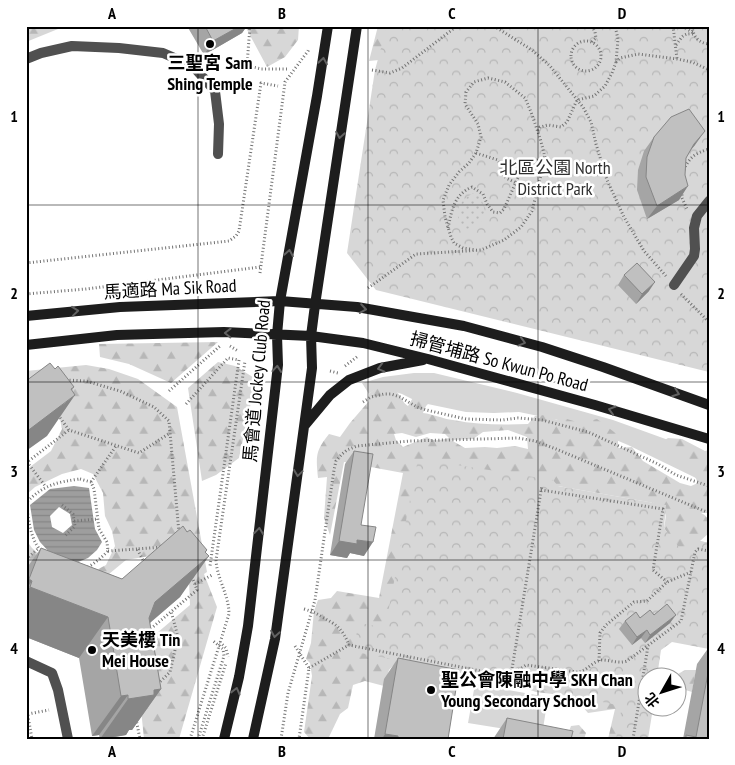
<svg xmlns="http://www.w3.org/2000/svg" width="735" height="765" font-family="'PT Sans Narrow','Noto Sans SC',sans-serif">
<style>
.grass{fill:#d7d7d7}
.forest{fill:url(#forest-firs);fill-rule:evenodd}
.park{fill:url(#park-crowns)}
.garden{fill:url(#garden-dots)}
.water{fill:url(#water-rules);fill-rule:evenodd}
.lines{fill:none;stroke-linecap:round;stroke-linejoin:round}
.path{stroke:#727272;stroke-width:3;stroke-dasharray:1 2.5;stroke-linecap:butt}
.service{stroke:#505050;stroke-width:10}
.pedestrian{stroke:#505050;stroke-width:10}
.secondary{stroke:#1d1d1d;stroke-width:10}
.wall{fill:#a5a5a5}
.shaded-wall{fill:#868686}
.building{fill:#c0c0c0;stroke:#868686}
.oneway{stroke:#616161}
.grid{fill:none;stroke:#000;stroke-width:1;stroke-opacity:0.55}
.poi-dot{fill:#000;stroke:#fff;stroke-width:2}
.labels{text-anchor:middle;stroke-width:5;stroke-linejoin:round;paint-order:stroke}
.poi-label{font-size:18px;font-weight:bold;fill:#000;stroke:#fff;text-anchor:start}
.park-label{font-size:18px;fill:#2e2e2e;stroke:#fff}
.street-label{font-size:18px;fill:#000;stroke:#fff}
.neatline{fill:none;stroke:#000;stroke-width:2}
.grid-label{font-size:16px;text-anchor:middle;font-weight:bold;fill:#000}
</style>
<defs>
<pattern id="forest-firs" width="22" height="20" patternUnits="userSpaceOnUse" patternTransform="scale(1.25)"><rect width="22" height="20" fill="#d7d7d7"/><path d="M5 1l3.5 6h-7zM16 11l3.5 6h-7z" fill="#b7b7b7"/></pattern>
<pattern id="park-crowns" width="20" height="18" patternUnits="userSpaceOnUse" patternTransform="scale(1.25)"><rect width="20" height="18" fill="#d7d7d7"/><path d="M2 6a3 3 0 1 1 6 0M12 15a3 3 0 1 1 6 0" fill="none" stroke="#b7b7b7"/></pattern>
<pattern id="garden-dots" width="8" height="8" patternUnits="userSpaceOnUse" patternTransform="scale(1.25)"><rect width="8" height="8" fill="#d7d7d7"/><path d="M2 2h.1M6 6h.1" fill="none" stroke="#b7b7b7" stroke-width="1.8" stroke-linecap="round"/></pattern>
<pattern id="water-rules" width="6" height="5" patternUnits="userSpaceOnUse" patternTransform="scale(1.25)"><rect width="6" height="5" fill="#9e9e9e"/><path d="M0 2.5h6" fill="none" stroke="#868686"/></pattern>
</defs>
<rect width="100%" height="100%" fill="#fff"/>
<!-- grass -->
<path class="grass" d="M 414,373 L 434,373 L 517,393 L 613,420 L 707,454 L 696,478 L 628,445 L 597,432 L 563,421 L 519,412 L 494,413 L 466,412 L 418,402 L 402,394 L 389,390 L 374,390 L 369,394 L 362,383 L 383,377 Z
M 475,684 L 548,697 L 542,735 L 468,723 Z"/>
<!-- forest -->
<path class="forest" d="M 26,26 L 153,26 L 58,29 L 26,42 Z
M 245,26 L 299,26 L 298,40 L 285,57 L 267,67 Z
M 378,26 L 434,26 L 389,59 L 369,61 Z
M 218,342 L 171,383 L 129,364 L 100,357 L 99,344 Z
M 218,362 L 235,366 L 256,379 L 239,458 L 216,475 L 202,481 L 188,388 Z
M 86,365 L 109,369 L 138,379 L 177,407 L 207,572 L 204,574 L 217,607 L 179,739 L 144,739 L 136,660 L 157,633 L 190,605 L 189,582 L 177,574 L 162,560 L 150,556 L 126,560 L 109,574 L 88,579 L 83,593 L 34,572 L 26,571 L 26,540 L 32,548 L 56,569 L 81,578 L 106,565 L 115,546 L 112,531 L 105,516 L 103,493 L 93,474 L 81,469 L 62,474 L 35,487 L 26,495 L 26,470 L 51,451 L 62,429 L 53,385 L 26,392 L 26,371 Z
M 377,387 C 386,387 395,387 400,396 C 403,400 403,403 408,406 L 414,396 L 425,394 L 430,402 L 426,406 L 423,413 C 433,414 443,419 453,420 C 478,425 503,425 528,424 L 535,416 L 545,415 L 557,420 L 567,419 L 580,423 L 597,419 L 618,435 L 618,448 L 632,447 L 643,461 L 680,483 L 691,486 L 698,483 C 694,472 687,467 682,456 L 668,451 L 662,442 L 668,438 L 682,439 L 705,451 L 709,450 L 709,513 L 701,513 C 710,517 709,524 709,533 L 700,541 L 709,543 L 709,593 L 664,528 C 667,511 667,513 654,503 L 558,486 L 389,670 L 384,686 L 365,681 L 353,685 L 348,708 L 340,714 L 329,737 L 326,739 L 310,739 L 304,732 L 312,676 L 310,663 L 306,659 L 311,643 L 314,611 L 318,600 L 331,598 L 337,591 L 379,598 L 403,473 L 344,462 L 330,535 L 324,518 L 327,477 L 318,478 C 316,457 315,451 329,434 L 340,437 L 350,423 L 369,401 L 369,394 ZM 508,430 L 527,437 L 528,449 L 515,446 L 497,448 L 485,447 L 465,448 L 451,440 L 473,439 L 483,432 ZM 402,433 L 416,437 L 430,433 L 445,434 L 449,438 C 441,440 434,442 427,437 L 403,447 L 396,440 L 394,434 Z
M 685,670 L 696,670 L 692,692 L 679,688 L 678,683 L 678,674 Z
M 516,685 L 626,699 L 626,739 L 608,739 L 615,709 L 588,713 L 582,706 L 577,697 L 536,692 Z
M 579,725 L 586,733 L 584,739 L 566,739 L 571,726 Z"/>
<!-- park -->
<path class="park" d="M 387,26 L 709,26 L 709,372 L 376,290 L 347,253 L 375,70 Z
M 418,459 L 553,480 L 558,486 L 666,505 L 664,528 L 685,555 L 700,541 L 709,543 L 709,649 L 672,642 L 661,650 L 657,677 L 648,678 L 648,708 L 653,708 L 648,739 L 616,739 L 622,706 L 351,651 L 360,623 L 385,628 Z"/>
<!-- garden -->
<path class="garden" d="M 476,192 C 483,200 485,208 485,218 C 478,225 472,231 461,228 C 460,225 458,220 458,217 C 456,205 466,196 476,192 Z"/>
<!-- water -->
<path class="water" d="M 74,486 L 89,488 L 95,529 L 102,542 L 97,550 L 88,558 L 78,562 L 51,554 L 40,542 L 34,530 L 30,505 L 50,489 ZM 59,507 L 70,514 L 72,525 L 63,533 L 52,527 L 50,516 Z"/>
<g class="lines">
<!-- path -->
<path class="path" d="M 494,26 L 532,50 L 550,66 L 583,107 L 591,122 L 596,144 L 607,180 L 624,217 L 644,251 L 666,276
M 673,26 L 677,59
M 683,26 L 693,33
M 692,26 C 693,36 698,43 709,44
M571 56a15 15 0 1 1 30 0a15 15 0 1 1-30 0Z
M 592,42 L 596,38 L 595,32 L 592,26
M 676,45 C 682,37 683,33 693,34
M 204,60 L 214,57 L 261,69 L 287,69
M 616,62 L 620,58 L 638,54 L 677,59 L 692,62 L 709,70
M 247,65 L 250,26
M 372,70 L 390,73 L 402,68 L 457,26
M 538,131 L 540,127 L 548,125 L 561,127 L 567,122 L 577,100 L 594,96 L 605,86 L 612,73 L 616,62 L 618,39 L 615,26
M 476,153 L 498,160 L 501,165 L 501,171 L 506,178 L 516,183
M 684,170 C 689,157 696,153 709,149
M 682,191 L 682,198 L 687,209
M 448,228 C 452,209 454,195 472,187 L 483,194 L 487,204 L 493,212 L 500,213 L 504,209 L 520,173 L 529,164 L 544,157
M 26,263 L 229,241 L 236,236 L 239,231 L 261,83 L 278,86
M 260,273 L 285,82 L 308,51 L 309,48
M 368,288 L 416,254 L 481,250 L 504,240 L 521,227 L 532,211 L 541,175 L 545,157 L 540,138 L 531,112 L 525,98 L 505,82 L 488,78 L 474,82 L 466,92 L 465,104 L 478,124 L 481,137 L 476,153 L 469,163 L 459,172 L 449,185 L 443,200 L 445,217 L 451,237 L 454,243 L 463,248 L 476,250
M 26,294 L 86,289 L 260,267
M 681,294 L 709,322
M 230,346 L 238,351
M 345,366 L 358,356
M 330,371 L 338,373
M 66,380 L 86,381 L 120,391 L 154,407 L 169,421 L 179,533
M 169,391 L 220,346
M 363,402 L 371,397 L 384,394 L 391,394 L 400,397 L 417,407 L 426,410 L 466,419 L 502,420 L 518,418 L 542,420 L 561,425 L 588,432 L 658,464 L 676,475 L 709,486
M 186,404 L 228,358 L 239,360 L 210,566
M 58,415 L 69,430 L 139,453 L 170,433
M 27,462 L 46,487
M 26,463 L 69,430
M 80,479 L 91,482 L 94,489 L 99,529 L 107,542 L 108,551 C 89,570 71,581 49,559 C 42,553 36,546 33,537 C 29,527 28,514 26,503 C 43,485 57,482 80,479 Z
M 91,482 L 116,446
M 541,490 L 663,509 L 653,570 L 667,582
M 62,505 L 73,514 L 75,526 L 65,536
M 74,521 L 98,519
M 108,551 L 137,549
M 26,559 L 39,548
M 143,562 L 144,562 L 137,549 L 162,547
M 195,584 L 212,575
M 304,609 C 311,611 316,613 322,617 C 337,625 342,628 349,645
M 148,631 L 197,590 L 192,577
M 220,642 L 226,648 L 228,657
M 295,646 L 309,668 L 299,739
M 155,661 L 171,667
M 599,661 L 600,633 L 606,625 L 634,602 L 647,601 L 667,582 L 691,572
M 309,668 L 349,645 L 506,676 L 511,675 L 526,665 L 577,672 C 587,672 592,661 602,660 C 611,660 618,664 627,661 L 681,621 L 695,552 L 698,549 L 709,551
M 511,675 L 542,485
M 158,684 L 170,672 L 178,637 L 171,611
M 26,705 L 32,739
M 28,714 L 49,710
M 136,719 L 140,739
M 190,739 L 229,614 C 229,595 217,579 216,560 L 245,361
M 198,739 L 224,656 L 223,649 L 212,640
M 202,739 L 226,663
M 281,739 L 288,693 L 315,600 L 334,470 L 336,461 L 342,454 L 347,450 L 357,446 L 410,441 L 518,438 L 535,441 L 556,449 L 709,513
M 633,739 L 648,646"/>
<!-- service -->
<path class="service" d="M 26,59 L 41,53 L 72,46 L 119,48 L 163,53 L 193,66 L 215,91 L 219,124 L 218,154
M 26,661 L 52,673 L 58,690 L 68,739"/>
<!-- pedestrian -->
<path class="pedestrian" d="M 674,285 L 694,256 L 695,249 L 694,228 L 697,216 L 709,201"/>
<!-- secondary -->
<path class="secondary" d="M 26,316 L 120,307 L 280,301 L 357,307 L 464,326 L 542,347 L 603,367 L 709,405
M 26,345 L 117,335 L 224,332 L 311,336 L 363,343 L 428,359 L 595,405 L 709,439
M 305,425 L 330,395 L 349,380 L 380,368 L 423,360
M 224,739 L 239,677 L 248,626 L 278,365 L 277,335 L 280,301 L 317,96 L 328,26
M 253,739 L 275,639 L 312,368 L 311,336 L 315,305 L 357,26"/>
</g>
<!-- wall -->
<path class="wall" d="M 187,26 L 247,26 L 242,33 L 204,55 Z
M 654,137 L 695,145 L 691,150 L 686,158 L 679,200 L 647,219 L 637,190 L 638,170 L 644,151 Z
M 624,275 L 649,291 L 636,304 L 618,285 Z
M 354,451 L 364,556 L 350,553 L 347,558 L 330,555 L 345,464 Z
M 187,532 L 207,550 L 180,597 L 150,623 L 161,689 L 132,730 L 129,730 L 126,735 L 105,739 L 100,739 L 99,735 L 92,736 L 79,658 L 26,637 L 26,569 L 41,548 L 122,579 Z
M 654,615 L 670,623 L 645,643 L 641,638 L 632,645 L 619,629 L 625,621 Z
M 709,647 L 709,739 L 683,739 L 697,664 Z
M 398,658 L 448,739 L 374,739 L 384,679 Z
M 507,718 L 571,739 L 493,739 Z"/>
<!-- shaded-wall -->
<path class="shaded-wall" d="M 240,26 L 247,26 L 242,33 L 204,55 L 213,41 Z
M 705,131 L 695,145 L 684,157 L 694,144 Z
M 688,186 L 679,200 L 647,219 L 657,206 Z
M 655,282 L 649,291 L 636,304 L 642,294 Z
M 74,387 L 61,406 L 75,395 L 47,436 L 26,451 L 26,432 Z
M 357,540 L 373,542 L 364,556 L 350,553 L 347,558 L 330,555 L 339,541 Z
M 207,550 L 194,569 L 209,556 L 180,597 L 126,643 L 155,602 Z
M 29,579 L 32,581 L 26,589 L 26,584 Z
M 30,587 L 108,617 L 79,658 L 26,637 L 26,592 Z
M 676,615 L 670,623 L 645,643 L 650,635 Z
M 647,630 L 641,638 L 632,645 L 637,637 Z
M 161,689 L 132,730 L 129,730 L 126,735 L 100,739 L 128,699 L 154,690 Z
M 128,695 L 99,735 L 92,736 L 121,696 Z
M 385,734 L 398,736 L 396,739 L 382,739 Z"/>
<!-- building -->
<path class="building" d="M 205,26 L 240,26 L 213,41 Z
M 689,109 L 705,131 L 694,144 L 686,158 L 685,175 L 688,186 L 657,206 L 646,177 L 647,157 L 654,137 L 671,117 Z
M 637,263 L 655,282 L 642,294 L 624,275 Z
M 50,363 L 55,369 L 58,366 L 74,387 L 71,389 L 75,395 L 26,432 L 26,381 Z
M 354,451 L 373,454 L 361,525 L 376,527 L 373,542 L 357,540 L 357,544 L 339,541 Z
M 183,526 L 187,532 L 190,530 L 207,550 L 205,552 L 209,556 L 155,602 L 149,618 L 161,689 L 154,690 L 154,695 L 128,699 L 128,695 L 121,696 L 108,617 L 30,587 L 32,581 L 29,579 L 41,548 L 122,579 Z
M 667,604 L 676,615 L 650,635 L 647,630 L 637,637 L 625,621 L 636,612 L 640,618 L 650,610 L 654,615 Z
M 398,658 L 459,670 L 448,739 L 398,739 L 398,736 L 385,734 Z
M 709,668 L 709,739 L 686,739 L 686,735 L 696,737 Z
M 507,718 L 573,731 L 571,739 L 503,739 Z"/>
<!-- one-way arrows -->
<defs><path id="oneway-chevron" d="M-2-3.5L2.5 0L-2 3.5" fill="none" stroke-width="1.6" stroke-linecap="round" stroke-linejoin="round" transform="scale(1.25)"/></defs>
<g class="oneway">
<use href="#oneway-chevron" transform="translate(323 61) rotate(-81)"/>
<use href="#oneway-chevron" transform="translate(340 135) rotate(99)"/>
<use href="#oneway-chevron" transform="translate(289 253) rotate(-80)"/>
<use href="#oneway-chevron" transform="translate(363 309) rotate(9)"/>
<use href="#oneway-chevron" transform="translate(75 311) rotate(-6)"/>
<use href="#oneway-chevron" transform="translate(228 333) rotate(-179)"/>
<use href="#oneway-chevron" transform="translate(522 342) rotate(15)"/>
<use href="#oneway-chevron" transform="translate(381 368) rotate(165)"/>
<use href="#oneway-chevron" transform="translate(277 369) rotate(-85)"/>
<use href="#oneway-chevron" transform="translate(676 393) rotate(20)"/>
<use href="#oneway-chevron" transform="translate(612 410) rotate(-163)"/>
<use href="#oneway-chevron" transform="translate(298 473) rotate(98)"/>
<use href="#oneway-chevron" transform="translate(259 531) rotate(-83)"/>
<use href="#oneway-chevron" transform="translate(275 634) rotate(99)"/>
<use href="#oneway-chevron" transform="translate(236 691) rotate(-76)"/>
</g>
<!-- grid -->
<path class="grid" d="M 198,26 L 198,739M 368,26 L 368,739M 538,26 L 538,739M 26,205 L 709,205M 26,382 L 709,382M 26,560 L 709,560"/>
<!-- markers -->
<g class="poi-dot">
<circle cx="210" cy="44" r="5"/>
<circle cx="92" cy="650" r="5"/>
<circle cx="431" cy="690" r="5"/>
</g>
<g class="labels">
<!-- poi labels -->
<g class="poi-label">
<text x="210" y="69" text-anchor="middle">三聖宮 Sam<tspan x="210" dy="21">Shing Temple</tspan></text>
<text x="102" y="646">天美樓 Tin<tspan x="102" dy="21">Mei House</tspan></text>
<text x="441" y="686">聖公會陳融中學 SKH Chan<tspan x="441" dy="21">Young Secondary School</tspan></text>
</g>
<!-- park labels -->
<g class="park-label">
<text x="555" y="174">北區公園 North<tspan x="555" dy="21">District Park</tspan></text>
</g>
<!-- street labels -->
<g class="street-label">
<text transform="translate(170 289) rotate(-3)" y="6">馬適路 Ma Sik Road</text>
<text transform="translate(499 362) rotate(15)" y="6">掃管埔路 So Kwun Po Road</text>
<text transform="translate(257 381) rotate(-85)" y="6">馬會道 Jockey Club Road</text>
</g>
</g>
<!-- border -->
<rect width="735" height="765" fill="none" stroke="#ffffff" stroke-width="55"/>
<!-- north arrow -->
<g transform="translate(662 692) rotate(231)"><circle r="24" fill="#ffffff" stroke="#999999"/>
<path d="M0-4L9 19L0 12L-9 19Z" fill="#000000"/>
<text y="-8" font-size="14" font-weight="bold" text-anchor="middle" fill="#000000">北</text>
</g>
<rect x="28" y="28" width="680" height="710" class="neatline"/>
<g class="grid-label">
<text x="112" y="19">A</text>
<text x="282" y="19">B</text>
<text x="452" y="19">C</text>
<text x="622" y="19">D</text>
<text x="14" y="122">1</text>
<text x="721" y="122">1</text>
<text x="14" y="299">2</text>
<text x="721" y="299">2</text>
<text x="14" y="477">3</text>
<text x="721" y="477">3</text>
<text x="14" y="654">4</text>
<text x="721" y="654">4</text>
<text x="112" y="757">A</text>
<text x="282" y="757">B</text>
<text x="452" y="757">C</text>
<text x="622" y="757">D</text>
</g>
</svg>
